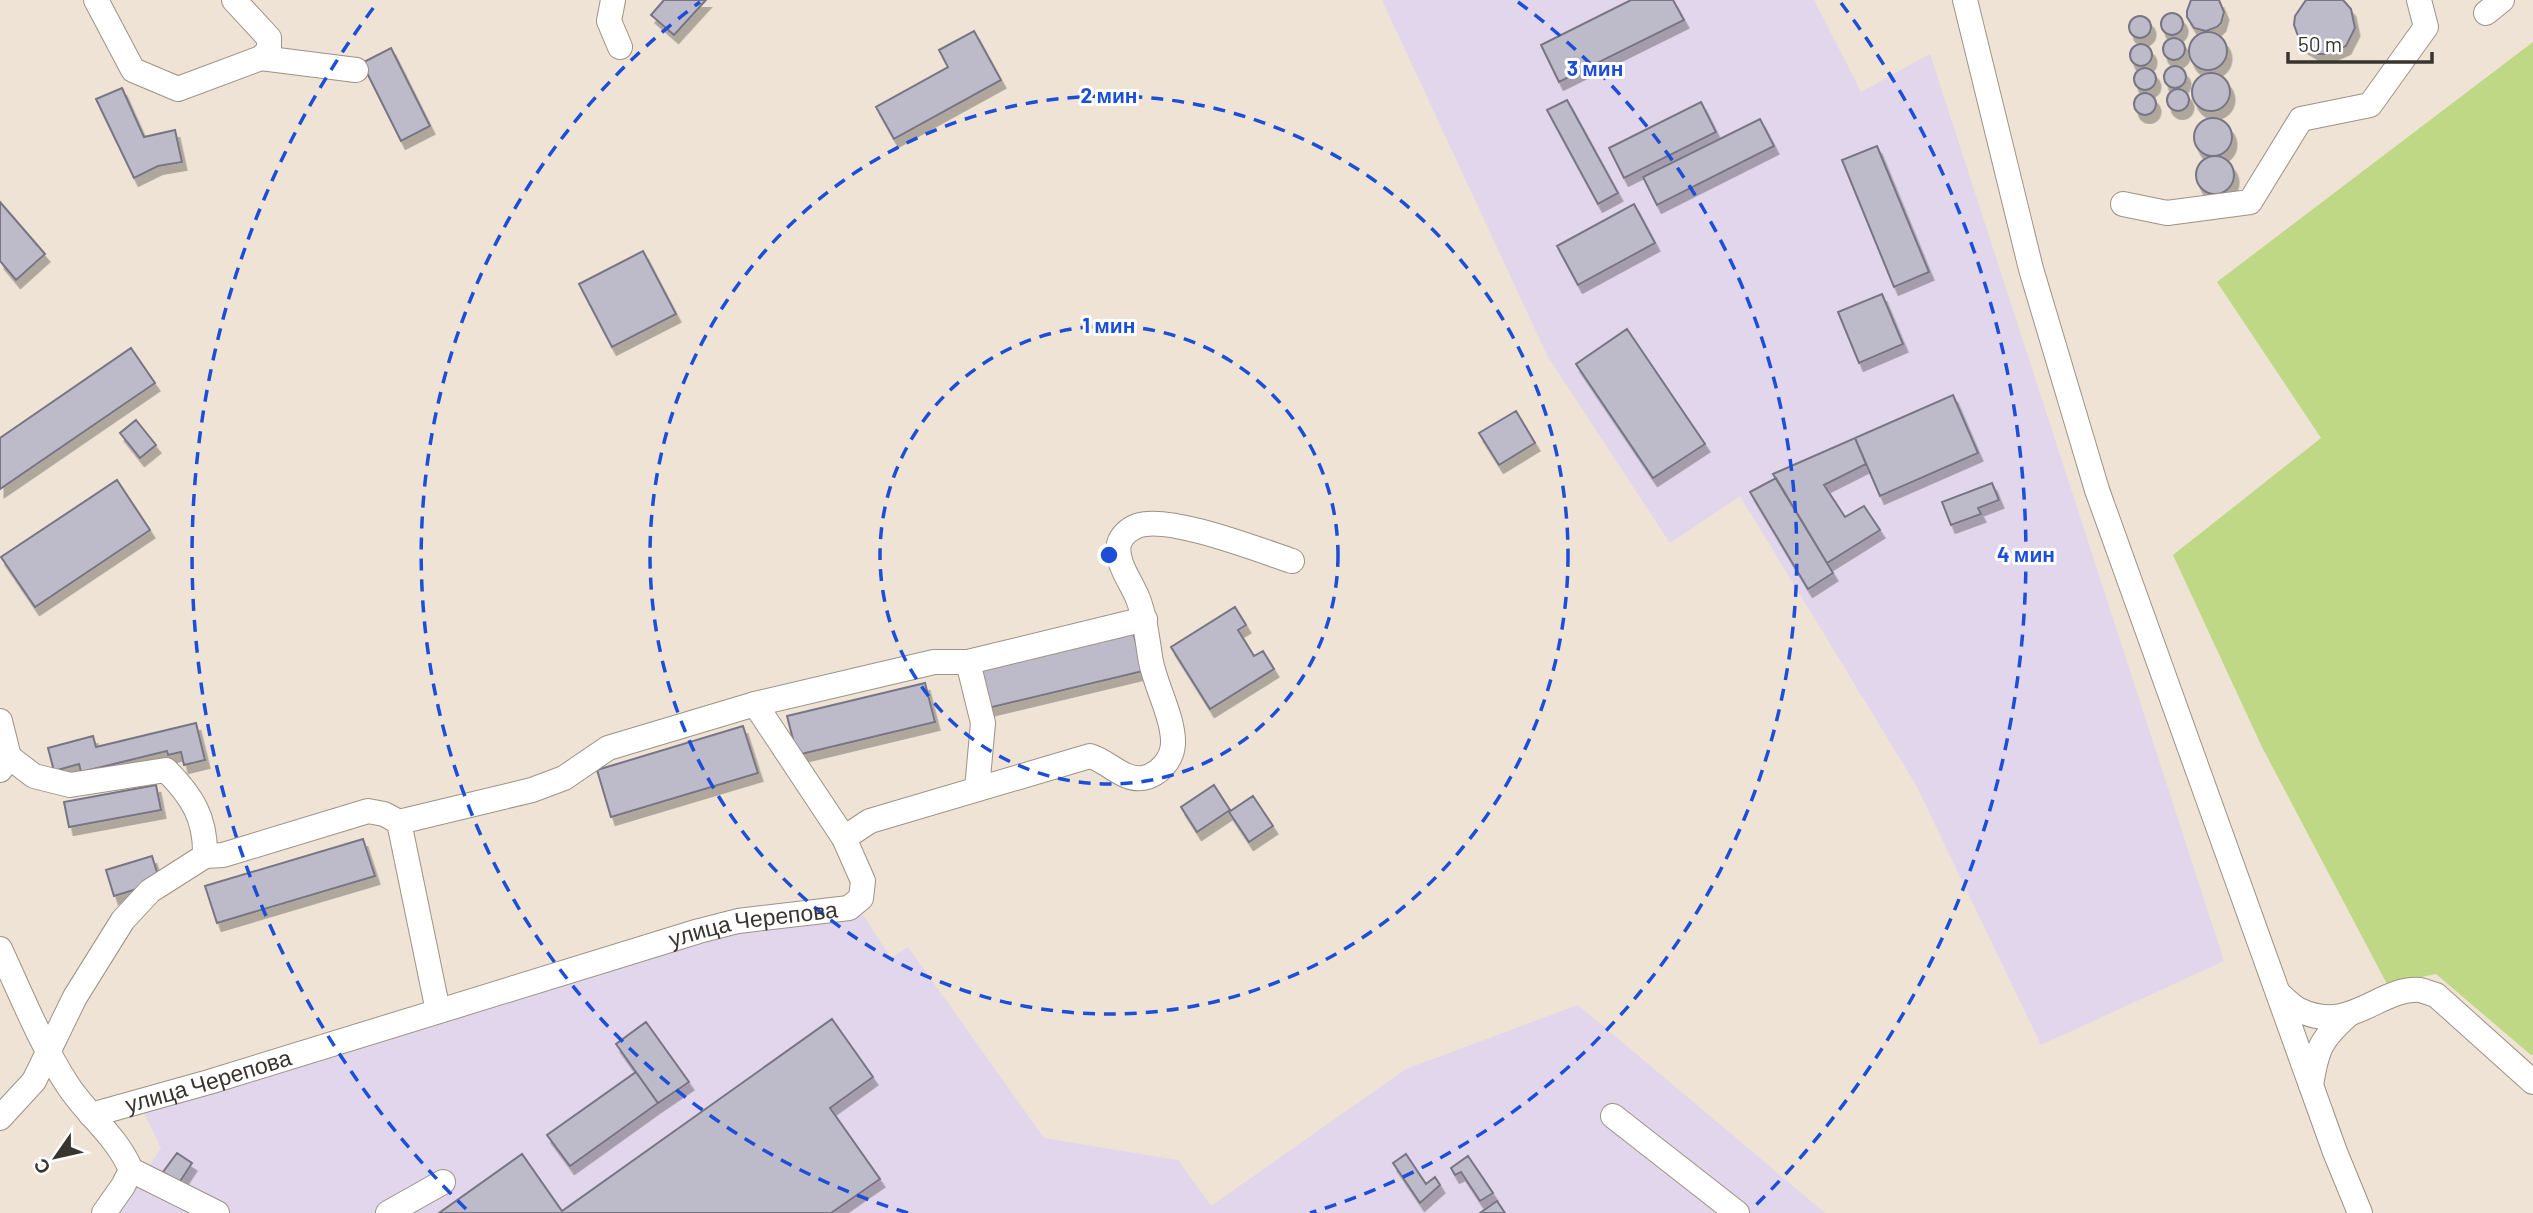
<svg xmlns="http://www.w3.org/2000/svg" width="2533" height="1213" font-family="Barlow,sans-serif">
<style>
.industrial{fill:#e1d6eb}
.green{fill:#bfd886}
.building{fill:#bdbaca;stroke:#787584;stroke-width:2;filter:url(#shadow)}
.lines{fill:none;stroke-linecap:round;stroke-linejoin:round}
.minor-casing{stroke:#9d9385;stroke-width:26}
.minor{stroke:#fff;stroke-width:24}
.ring{fill:none;stroke:#1d4ed8;stroke-width:3.5;stroke-dasharray:12 9}
.labels{text-anchor:middle;stroke-width:6;stroke-linejoin:round;paint-order:stroke}
.street-label{font-size:23px;fill:#38342e;stroke:#fff}
.centre{fill:#1d4ed8;stroke:#fff;stroke-width:3.5}
.ring-label{font-size:21px;text-anchor:middle;font-weight:bold;fill:#1d4ed8;stroke:#fff;stroke-width:6;stroke-linejoin:round;paint-order:stroke}
</style>
<defs>
<filter id="shadow"><feDropShadow dx="4.5" dy="8" stdDeviation="0" flood-color="#0004"/></filter>
</defs>
<rect width="100%" height="100%" fill="#eee3d5"/>
<!-- industrial -->
<path class="industrial" d="M 1382,0 L 1814,0 L 1861,92 L 1930,54 L 2224,961 L 2041,1045 L 1916,785 L 1740,496 L 1670,543 L 1548,357 Z
M 861,912 L 891,958 L 908,947 L 1044,1138 L 1178,1160 L 1211,1206 L 1406,1069 L 1578,1005 L 1825,1213 L 117,1213 L 161,1148 L 143,1111 L 722,931 Z"/>
<!-- green -->
<path class="green" d="M 2533,42 L 2533,1054 L 2531,1055 L 2436,974 L 2387,984 L 2262,747 L 2173,555 L 2321,438 L 2217,282 Z"/>
<!-- building -->
<path class="building" d="M 664,0 L 706,0 L 674,35 L 651,15 Z
M 1631,0 L 1673,0 L 1684,20 L 1559,82 L 1541,45 Z
M 2191,0 L 2219,0 L 2224,12 L 2221,23 L 2217,27 L 2206,31 L 2194,28 L 2187,17 L 2187,11 Z
M 2306,0 L 2343,0 L 2351,9 L 2355,28 L 2346,46 L 2328,54 L 2318,54 L 2301,44 L 2294,25 L 2295,16 Z
M2161 24a11 11 0 1 1 22 0a11 11 0 1 1-22 0Z
M2129 27a11 11 0 1 1 22 0a11 11 0 1 1-22 0Z
M 974,31 L 1001,80 L 894,139 L 876,107 L 948,67 L 939,50 Z
M2189 51a19 19 0 1 1 38 0a19 19 0 1 1-38 0Z
M2163 49a11 11 0 1 1 22 0a11 11 0 1 1-22 0Z
M2130 55a11 11 0 1 1 22 0a11 11 0 1 1-22 0Z
M 391,48 L 430,126 L 401,141 L 362,63 Z
M2164 77a11 11 0 1 1 22 0a11 11 0 1 1-22 0Z
M2134 79a11 11 0 1 1 22 0a11 11 0 1 1-22 0Z
M2192 92a19 19 0 1 1 38 0a19 19 0 1 1-38 0Z
M 122,88 L 144,137 L 175,130 L 182,162 L 158,166 L 134,178 L 96,99 Z
M2167 100a11 11 0 1 1 22 0a11 11 0 1 1-22 0Z
M2134 104a11 11 0 1 1 22 0a11 11 0 1 1-22 0Z
M 1567,100 L 1618,193 L 1598,204 L 1547,110 Z
M 1701,102 L 1716,132 L 1624,178 L 1609,148 Z
M2194 137a19 19 0 1 1 38 0a19 19 0 1 1-38 0Z
M 1760,119 L 1774,146 L 1657,205 L 1643,177 Z
M 1877,146 L 1929,272 L 1894,287 L 1842,160 Z
M2196 175a19 19 0 1 1 38 0a19 19 0 1 1-38 0Z
M 0,202 L 45,254 L 16,280 L 0,261 Z
M 1634,204 L 1655,243 L 1578,285 L 1557,246 Z
M 643,251 L 676,314 L 612,347 L 579,284 Z
M 1882,294 L 1903,344 L 1859,363 L 1838,312 Z
M 1627,329 L 1705,444 L 1653,478 L 1576,364 Z
M 131,348 L 155,383 L 0,489 L 0,438 Z
M 1953,395 L 1978,453 L 1880,496 L 1855,438 Z
M 1516,411 L 1535,443 L 1499,465 L 1479,433 Z
M 136,420 L 156,445 L 140,458 L 120,433 Z
M 1855,438 L 1866,464 L 1824,485 L 1845,517 L 1864,506 L 1880,530 L 1827,563 L 1773,474 Z
M 1776,478 L 1833,573 L 1808,589 L 1750,492 Z
M 117,480 L 150,530 L 35,607 L 1,557 Z
M 1992,483 L 1999,500 L 1978,508 L 1981,514 L 1951,525 L 1942,502 Z
M 1235,607 L 1246,625 L 1238,630 L 1254,656 L 1263,651 L 1274,669 L 1210,709 L 1171,647 Z
M 1133,631 L 1143,671 L 988,708 L 979,668 Z
M 925,683 L 935,722 L 797,755 L 787,716 Z
M 196,723 L 205,760 L 184,765 L 181,752 L 168,755 L 167,751 L 81,772 L 79,764 L 54,771 L 48,748 L 93,736 L 96,747 Z
M 743,726 L 758,773 L 611,817 L 597,770 Z
M 156,785 L 161,810 L 69,827 L 64,802 Z
M 1214,785 L 1230,810 L 1197,832 L 1181,807 Z
M 1253,796 L 1273,826 L 1249,842 L 1229,812 Z
M 363,839 L 375,876 L 217,923 L 205,886 Z
M 152,856 L 160,882 L 114,896 L 106,870 Z
M 832,1019 L 873,1077 L 830,1108 L 880,1179 L 831,1213 L 439,1213 L 522,1154 L 562,1211 Z
M 646,1022 L 689,1082 L 658,1103 L 616,1044 Z
M 636,1072 L 658,1103 L 570,1166 L 547,1135 Z
M 177,1153 L 192,1163 L 179,1183 L 163,1172 Z
M 1406,1154 L 1426,1184 L 1435,1177 L 1440,1185 L 1420,1203 L 1393,1163 Z
M 1468,1156 L 1493,1193 L 1480,1201 L 1461,1172 L 1455,1175 L 1451,1168 Z
M 1497,1201 L 1505,1213 L 1480,1213 Z"/>
<g class="lines">
<!-- minor casing -->
<g class="minor-casing">
<g id="minor">
<path d="M 96,0 L 133,70 L 178,89 L 261,58 L 269,50 L 269,38 L 234,0"/>
<path d="M 613,0 L 609,21 L 620,47"/>
<path d="M 1965,0 L 2031,269 L 2097,490 L 2335,1152 L 2360,1213"/>
<path d="M 2486,13 L 2502,0"/>
<path d="M 261,58 L 356,70"/>
<path d="M 2123,204 L 2167,213 L 2250,202 L 2301,119 L 2370,105 L 2426,27 L 2419,0"/>
<path d="M 755,704 L 934,662 L 968,662"/>
<path d="M 0,721 L 9,757"/>
<path d="M 0,770 L 9,757 L 34,776 L 70,785 L 166,770 C 192,796 206,818 205,856 L 150,891 L 123,920 L 75,997 L 34,1081 L 0,1118"/>
<path d="M 977,789 L 983,723 L 968,662 L 1145,619"/>
<path d="M 205,856 L 223,855 L 368,811 L 384,814 L 399,822"/>
<path d="M 0,949 C 21,994 40,1042 67,1084 C 86,1114 117,1136 131,1170 L 123,1186 L 104,1213"/>
<path d="M 2278,993 C 2284,998 2291,1006 2299,1010 C 2350,1035 2379,987 2420,990 C 2425,991 2431,994 2436,995 L 2533,1082"/>
<path d="M 438,1011 L 399,822 L 532,790 L 564,778 L 608,748 L 755,704 L 844,838"/>
<path d="M 2311,1085 C 2317,1049 2320,1040 2348,1015"/>
<path id="s1" d="M 91,1115 L 209,1082 L 699,931 L 738,921 L 849,908 L 861,898 L 863,881 L 844,838 L 870,821 L 1090,756 C 1108,761 1123,781 1143,778 C 1159,775 1172,760 1173,744 C 1174,719 1156,687 1151,662 C 1147,640 1146,619 1138,599 C 1132,583 1115,562 1119,544 C 1121,536 1129,529 1137,526 C 1167,514 1259,550 1292,561"/>
<path d="M 1613,1116 L 1737,1213"/>
<path d="M 131,1170 L 217,1213"/>
<path d="M 388,1213 L 443,1182"/>
</g>
</g>
<!-- minor -->
<use href="#minor" class="minor"/>
</g>
<!-- distance rings -->
<g class="ring">
<circle cx="1109" cy="555" r="229"/>
<circle cx="1109" cy="555" r="459"/>
<path d="M908 1213A688 688 0 0 1 700 2M1518 2A688 688 0 0 1 1310 1213"/>
<path d="M466 1209A917 917 0 0 1 377 3M1841 3A917 917 0 0 1 1752 1209"/>
</g>
<g class="labels">
<!-- street labels -->
<g class="street-label">
<text dy="8" stroke="none"><textPath href="#s1" startOffset="690">улица Черепова</textPath></text>
<text dy="8" stroke="none"><textPath href="#s1" startOffset="122">улица Черепова</textPath></text>
</g>
</g>
<circle cx="1109" cy="555" r="10" class="centre"/>
<g class="ring-label">
<text x="1595" y="76">3 мин</text>
<text x="1109" y="103">2 мин</text>
<text x="1109" y="333">1 мин</text>
<text x="2026" y="562">4 мин</text>
</g>
<!-- north arrow -->
<g transform="translate(56 1157) rotate(236)" stroke="#ffffff" stroke-width="5" paint-order="stroke">
<path d="M0-5L12 26L0 18L-12 26Z" fill="#38342e"/>
<text y="-10" font-size="19" font-weight="bold" text-anchor="middle" fill="#38342e">С</text>
</g>
<!-- scale -->
<path d="M2288 52v10h144v-10" fill="none" stroke="#38342e" stroke-width="3.5"/>
<text x="2298" y="52" font-size="21" fill="#38342e" stroke="#ffffff" stroke-width="5" paint-order="stroke">50 m</text>
</svg>
